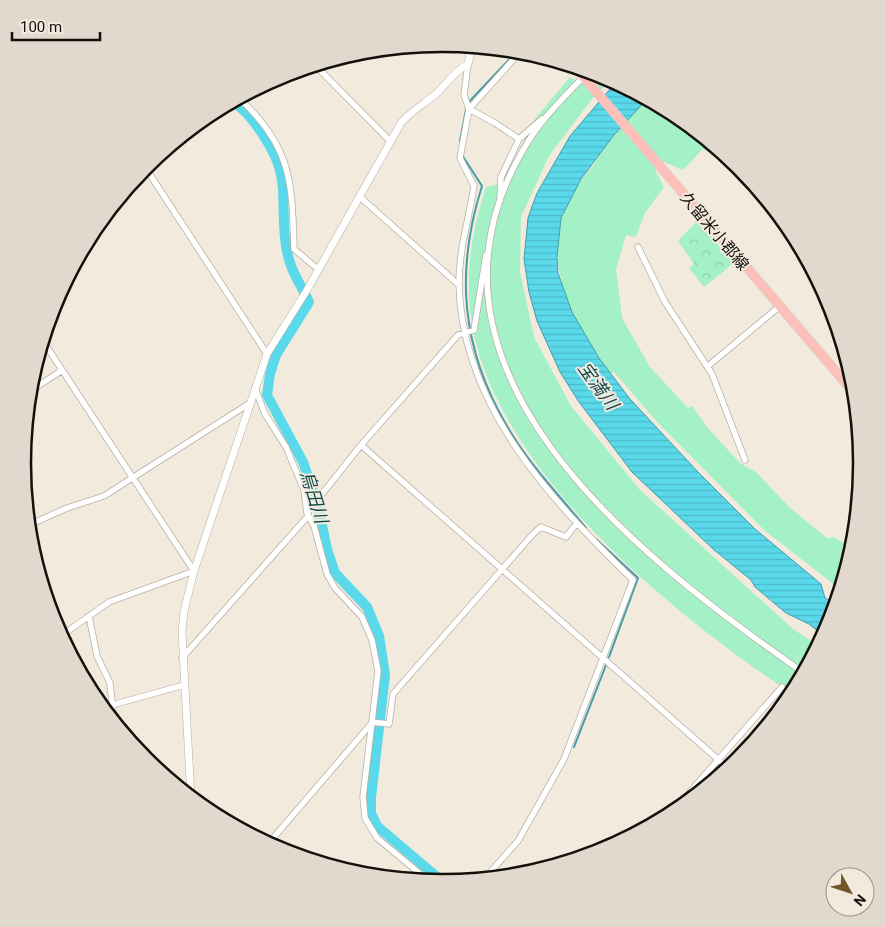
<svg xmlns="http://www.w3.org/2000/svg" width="885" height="927" font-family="Roboto,'Noto Sans JP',sans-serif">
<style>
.grass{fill:#a5f1c7}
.park{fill:url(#park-crowns)}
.water{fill:url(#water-rules);stroke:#449da8}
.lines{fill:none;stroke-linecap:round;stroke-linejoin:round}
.stream{stroke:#449da8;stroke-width:2}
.river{stroke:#59d9ea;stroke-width:10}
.minor-casing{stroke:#b8b0a4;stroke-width:7}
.tertiary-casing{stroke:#b8b0a4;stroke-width:8}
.primary-casing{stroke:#d0cfcf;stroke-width:10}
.minor{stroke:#fff;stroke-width:5.5}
.tertiary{stroke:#fff;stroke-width:7}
.primary{stroke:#fcc0b9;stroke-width:9}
.labels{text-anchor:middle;stroke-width:4;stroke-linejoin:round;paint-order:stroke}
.street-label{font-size:16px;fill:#14110d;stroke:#f3eade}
.water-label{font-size:18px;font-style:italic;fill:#104a51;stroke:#f3eade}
.rim{fill:none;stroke:#14110d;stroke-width:2.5}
</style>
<defs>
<pattern id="park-crowns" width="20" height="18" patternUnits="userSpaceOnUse" patternTransform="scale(1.25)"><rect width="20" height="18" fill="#a5f1c7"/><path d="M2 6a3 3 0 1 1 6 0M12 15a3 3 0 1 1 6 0" fill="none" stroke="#8dceaa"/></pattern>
<pattern id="water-rules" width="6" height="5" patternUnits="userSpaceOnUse" patternTransform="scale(1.25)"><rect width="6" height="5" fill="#59d9ea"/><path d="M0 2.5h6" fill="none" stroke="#4db9c8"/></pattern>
</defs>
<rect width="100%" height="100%" fill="#f3eade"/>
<!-- grass -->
<path class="grass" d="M 588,71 L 611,80 L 592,99 L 549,156 L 521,217 L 520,272 L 534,337 L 571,406 L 640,490 L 793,629 L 819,646 L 793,694 C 673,616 484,461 470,309 C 466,267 473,227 486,187 L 501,184 L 526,137 L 529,126 L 570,77 L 582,84 L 590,77 Z
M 647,99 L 676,114 L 714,146 L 709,152 L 703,149 L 683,170 L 664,162 L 655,170 L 664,187 L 645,213 L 636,237 L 626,235 L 616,269 L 622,318 L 650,367 L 688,408 L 692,406 L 707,427 L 740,463 L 756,472 L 790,508 L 827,538 L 834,537 L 853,550 L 841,590 L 764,530 L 658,423 L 614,372 L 611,373 C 572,322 537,257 571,194 C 577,184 585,176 592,167 C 608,142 626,120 647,99 Z"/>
<!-- park -->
<path class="park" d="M 696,222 L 735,262 L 704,287 L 689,268 L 694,264 L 678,241 Z"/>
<!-- water -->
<path class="water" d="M 616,82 L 647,99 L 614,135 L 581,179 L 561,218 L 557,257 L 558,273 L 572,312 L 599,358 L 630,399 L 699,473 L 755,529 L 821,584 L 825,598 L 836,605 L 824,636 L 809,624 L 786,613 L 755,587 L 751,580 L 713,549 L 632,472 L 579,402 L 560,372 L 537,321 L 529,292 L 524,259 L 528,218 L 537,193 L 570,136 Z"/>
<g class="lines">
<!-- stream -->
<path class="stream" d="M 460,141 L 467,104 L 517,51
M 462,155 L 482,186 C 455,271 461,348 507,426 C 528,463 559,495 586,528
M 596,539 L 638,578 L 609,657
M 574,747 L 606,665"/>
<!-- river -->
<path class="river" d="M 233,102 C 246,110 255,122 263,135 C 293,179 279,200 286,246 C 290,271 299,281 309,302 L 276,355 L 270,374 L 267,395 L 303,462 L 318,506 L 327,549 L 335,573 L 367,607 L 379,636 L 385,675 L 371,798 L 371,813 L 377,826 L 444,883"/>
<!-- minor casing -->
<g class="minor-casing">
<path id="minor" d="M 468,64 L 464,95 L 469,109 L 495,123 L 519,139 L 542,119
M 315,65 L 391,142
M 589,71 C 569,92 547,113 531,137 C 384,364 639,558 804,673
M 239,98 C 292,147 292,182 294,249 L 319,270
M 145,167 L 267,354
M 360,197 L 459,285
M 500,201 L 501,177 L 519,139
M 638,247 L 665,302 L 712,374 L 745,460
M 43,341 L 194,571 L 109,602 L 61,636
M 708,366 L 780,306
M 255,388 L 265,414 L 286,447 L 304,490 L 307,513 L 314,526 L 327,574 L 335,588 L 362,617 L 372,640 L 378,671 L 363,797 L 365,818 L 377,838 L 430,882
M 30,391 L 61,371
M 361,445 L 729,769
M 307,513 L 361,445 L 458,335 L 474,330 L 486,255
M 29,525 L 67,508 L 104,496 L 250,403
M 89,616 L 97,656 L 110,683 L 114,722
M 182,658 L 308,516
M 112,705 L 184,685
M 372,722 L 389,724 L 393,694 L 533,534 L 541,527 L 566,537 L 576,524
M 668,817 L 782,687
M 268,844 L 371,724
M 484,879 L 518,841 L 564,759 L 633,580 C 551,500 461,406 459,283 C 459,249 469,219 474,186 L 460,158 L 469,109 L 521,51"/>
</g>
<!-- tertiary casing -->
<g class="tertiary-casing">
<path id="tertiary" d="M 191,798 L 182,632 L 184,611 L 194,571 L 267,354 L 307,290 L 401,123 C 411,111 424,104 436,94 C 447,84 454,71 468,64 L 472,46"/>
</g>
<!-- primary casing -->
<g class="primary-casing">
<path id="primary" d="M 575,67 L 856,395"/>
</g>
<!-- minor -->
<use href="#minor" class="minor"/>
<!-- tertiary -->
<use href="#tertiary" class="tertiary"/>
<!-- primary -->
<use href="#primary" class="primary"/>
</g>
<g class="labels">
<!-- street labels -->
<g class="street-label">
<text transform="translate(715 231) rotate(50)" y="6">久留米小郡線</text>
</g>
<!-- water labels -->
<g class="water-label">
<text transform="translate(598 386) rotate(54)" y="6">宝満川</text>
<text transform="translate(314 497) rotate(73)" y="6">烏田川</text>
</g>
</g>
<!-- crop -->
<path d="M0 0H885V927H0ZM31 463a411 411 0 1 1 822 0a411 411 0 1 1-822 0Z" fill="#e1d9cd" fill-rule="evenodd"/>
<path class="rim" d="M31 463a411 411 0 1 1 822 0a411 411 0 1 1-822 0Z"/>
<!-- north arrow -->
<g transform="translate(850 892) rotate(130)"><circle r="24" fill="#f3eade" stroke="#9a938a"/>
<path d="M0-4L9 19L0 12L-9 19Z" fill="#75562b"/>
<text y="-8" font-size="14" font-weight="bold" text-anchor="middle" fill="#14110d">N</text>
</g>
<!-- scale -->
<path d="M12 32v8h88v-8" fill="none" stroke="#14110d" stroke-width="2.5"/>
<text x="20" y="32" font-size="15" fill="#14110d" stroke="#f3eade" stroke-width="4" paint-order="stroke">100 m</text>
</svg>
